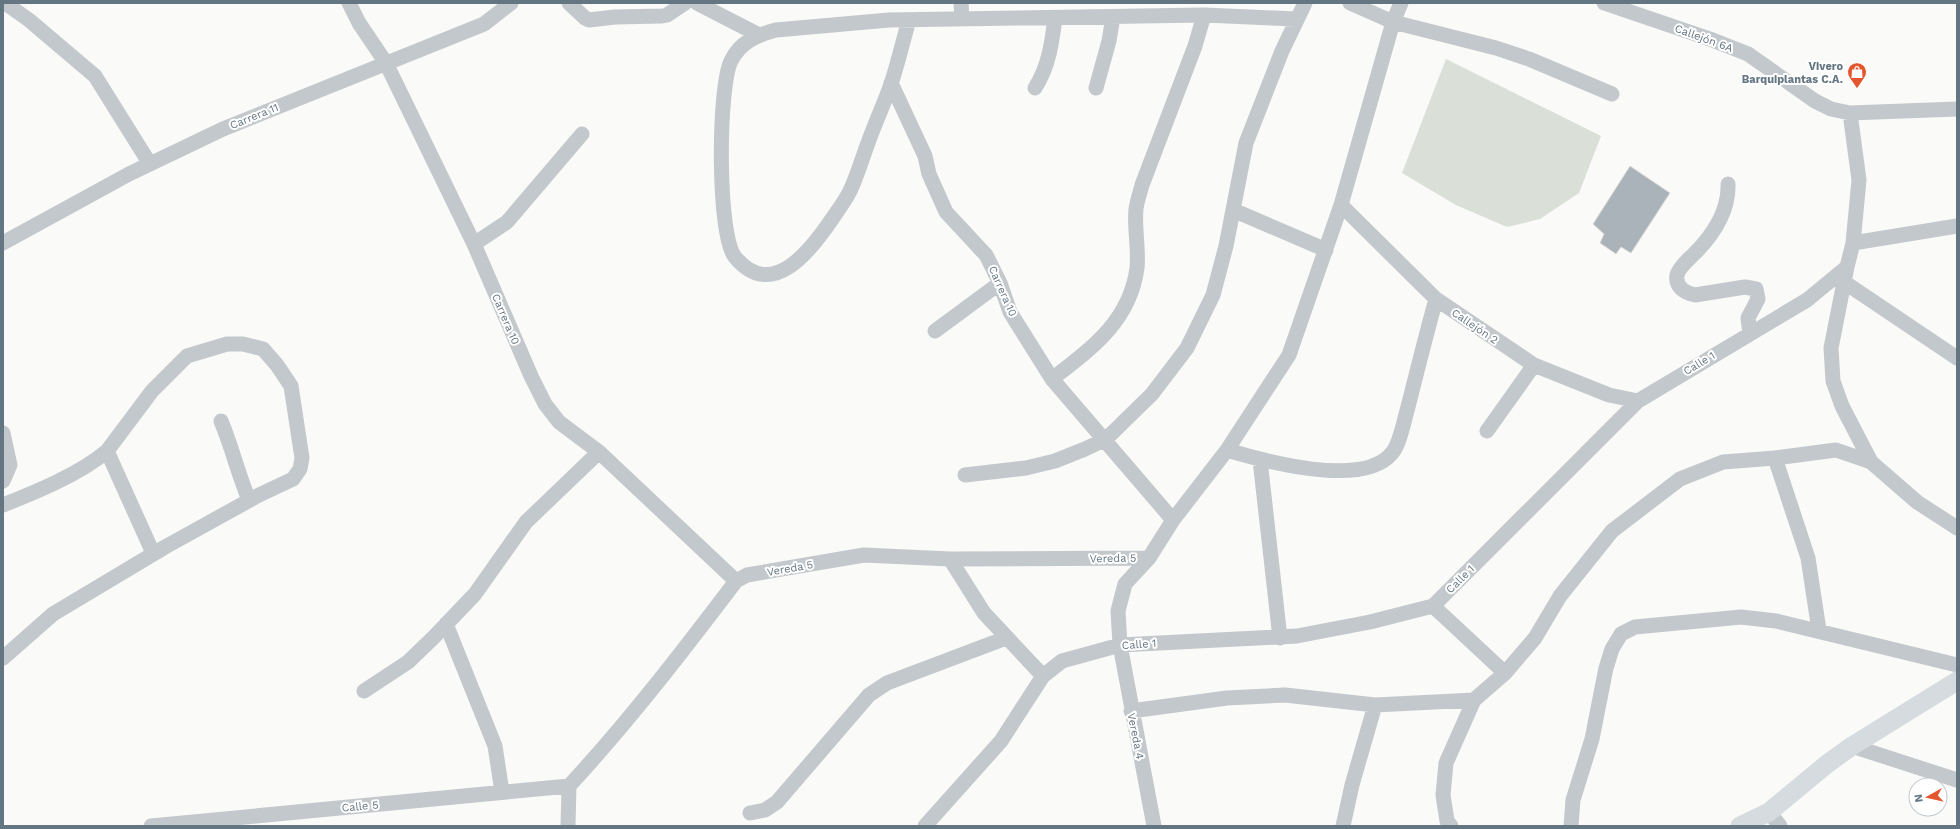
<svg xmlns="http://www.w3.org/2000/svg" width="1960" height="829" font-family="'Work Sans',sans-serif">
<style>
.green{fill:#dadfd7}
.building{fill:#aab3b9;stroke:#dcdcda}
.lines{fill:none;stroke-linecap:round;stroke-linejoin:round}
.minor{stroke:#c3c8cc;stroke-width:15}
.major{stroke:#d6dbdf;stroke-width:19}
.labels{text-anchor:middle;stroke-width:4;stroke-linejoin:round;paint-order:stroke}
.street-label{font-size:11px;fill:#657683;stroke:#fff}
.poi-label{font-size:11px;font-weight:bold;fill:#657683;stroke:#fff;text-anchor:end}
</style>
<rect width="100%" height="100%" fill="#fafaf8"/>
<!-- green -->
<path class="green" d="M 1446,59 L 1601,136 L 1579,193 L 1540,219 L 1507,227 L 1456,205 L 1402,173 Z"/>
<!-- building -->
<path class="building" d="M 1630,166 L 1670,193 L 1631,253 L 1621,247 L 1616,254 L 1600,243 L 1604,234 L 1593,224 Z"/>
<g class="lines">
<!-- minor -->
<path class="minor" d="M 5,3 L 29,20 L 95,76 L 150,164
M 349,3 L 359,23 L 386,63 L 474,244 L 531,376 L 545,404 L 559,422 L 599,452 L 736,581
M 569,3 L 585,18 L 589,20 L 615,17 L 662,16 L 667,15 L 685,3
M 697,3 L 759,35
M 961,3 L 962,19
M 1350,3 L 1393,22 L 1496,48 L 1529,59 L 1612,94
M 1604,3 L 1710,39 L 1748,54 L 1815,101 L 1831,109 L 1850,113 L 1957,109
M 909,20 C 903,41 898,63 891,84 C 884,104 875,123 868,143 C 862,159 857,176 850,191 C 845,201 838,210 832,219 C 811,250 772,302 735,257 C 717,235 718,87 731,61 C 740,42 757,35 776,30 L 889,20 L 1204,15 L 1296,19
M 891,83 L 925,156 L 929,174 L 946,212 L 986,255 L 1000,283 L 1010,312 L 1052,379 L 1173,520
M 1035,88 C 1049,66 1052,42 1055,18
M 1096,88 L 1109,41 L 1113,17
M 1850,113 L 1859,180 L 1853,243
M 1728,184 C 1729,211 1713,235 1694,254 C 1689,259 1679,267 1677,275 C 1675,287 1685,293 1695,295 L 1745,287 L 1756,289 L 1758,299 L 1748,318 L 1750,334
M 1341,205 L 1436,299 L 1534,365 L 1609,395 L 1638,401
M 1233,210 L 1326,250
M 3,243 L 129,174 L 223,129 L 484,24 L 511,3
M 474,244 L 507,222 L 582,134
M 1847,267 L 1831,348 L 1833,381 L 1842,406 L 1871,462 L 1917,502 L 1957,528
M 1844,282 L 1957,358
M 935,331 L 1000,283
M 1052,379 C 1092,348 1130,321 1137,268 C 1139,248 1134,228 1136,209 C 1137,201 1140,193 1142,185 L 1195,46 L 1204,15
M 221,421 C 232,447 238,474 249,500
M 1487,431 L 1534,365
M 3,433 L 10,465 L 3,481
M 1227,450 C 1264,461 1363,489 1392,453 C 1400,444 1404,420 1408,407 C 1417,371 1426,335 1436,299
M 107,451 L 153,553
M 1260,460 L 1280,638
M 965,475 L 1026,468 L 1055,461 L 1085,449 L 1106,439 L 1152,394 L 1187,348 L 1213,295 L 1226,246 L 1246,143 L 1282,51 L 1305,3
M 3,505 C 36,492 80,474 107,451 L 152,391 L 187,356 L 227,344 L 243,344 L 263,349 L 277,365 L 291,386 L 302,458 L 300,469 L 293,479 L 259,495 L 165,547 L 53,614 L 3,658
M 950,559 L 984,613 L 1043,676
M 1433,606 L 1505,673
M 446,624 L 495,746 L 502,792
M 1819,630 L 1808,558 L 1775,458 L 1836,450 L 1871,462
M 364,691 L 408,662 L 434,637 L 475,594 L 526,522 L 599,452
M 1131,711 L 1227,698 L 1285,695 L 1375,705 L 1474,700
M 1852,746 L 1957,780
M 1769,812 L 1780,826
M 750,813 L 765,810 L 777,802 L 869,695 L 887,683 L 1006,638
M 151,826 L 569,786
M 568,826 L 569,786 C 629,721 683,651 736,581 L 747,575 L 864,555 L 950,559 L 1149,558
M 925,826 L 1001,741 L 1043,676 L 1062,661 L 1120,645 L 1297,636 L 1370,622 L 1433,606 L 1638,401 L 1807,300 L 1847,267 L 1853,243 L 1957,226
M 1154,826 L 1120,645 L 1118,611 L 1125,584 L 1149,558 L 1173,520 L 1227,450 L 1289,355 L 1341,205 L 1393,22 L 1401,3
M 1343,826 L 1352,785 L 1375,705
M 1451,826 L 1447,821 L 1443,795 L 1446,763 L 1474,700 L 1505,673 L 1535,638 L 1560,596 L 1612,531 L 1680,479 L 1723,462 L 1775,458
M 1571,826 L 1573,800 L 1592,739 L 1606,668 L 1612,649 L 1621,634 L 1635,627 L 1741,617 L 1776,621 L 1957,665"/>
<!-- major -->
<path class="major" d="M 1740,826 L 1769,812 L 1827,764 L 1852,746 L 1957,681"/>
</g>
<!-- icons -->
<defs>
<g id="shop-pin" transform="scale(1)"><path d="M0 17L-7.5 6A9.5 9.5 0 1 1 7.5 6Z" fill="#e4572e" stroke="#fff"/><path d="M-5-2.5h2.3a2.7 3.5 0 0 1 5.4 0H5L5.5 6h-11ZM-1.5-2.5h3a1.5 2.3 0 0 0-3 0Z" fill="#fff"/></g>
</defs>
<g fill-rule="evenodd">
<use href="#shop-pin" x="1857" y="72"/>
</g>
<g class="labels">
<!-- street labels -->
<g class="street-label">
<text transform="translate(1704 38) rotate(20)" y="4">Callejón 6A</text>
<text transform="translate(254 116) rotate(-22)" y="4">Carrera 11</text>
<text transform="translate(1003 291) rotate(66)" y="4">Carrera 10</text>
<text transform="translate(506 319) rotate(67)" y="4">Carrera 10</text>
<text transform="translate(1475 326) rotate(34)" y="4">Callejón 2</text>
<text transform="translate(1699 363) rotate(-31)" y="4">Calle 1</text>
<text transform="translate(1113 558) rotate(-1)" y="4">Vereda 5</text>
<text transform="translate(790 568) rotate(-10)" y="4">Vereda 5</text>
<text transform="translate(1460 579) rotate(-45)" y="4">Calle 1</text>
<text transform="translate(1139 644) rotate(-4)" y="4">Calle 1</text>
<text transform="translate(1136 736) rotate(79)" y="4">Vereda 4</text>
<text transform="translate(360 806) rotate(-5)" y="4">Calle 5</text>
</g>
<!-- poi labels -->
<g class="poi-label">
<text x="1843" y="70">Vivero<tspan x="1843" dy="13">Barquiplantas C.A.</tspan></text>
</g>
</g>
<!-- border -->
<rect width="1960" height="829" fill="none" stroke="#657683" stroke-width="8"/>
<!-- north arrow -->
<g transform="translate(1928 797) rotate(262)"><circle r="19" fill="#ffffff" stroke="#c1c8cd"/>
<path d="M0-3L7 15L0 10L-7 15Z" fill="#e4572e"/>
<text y="-6" font-size="11" font-weight="bold" text-anchor="middle" fill="#657683">N</text>
</g>
</svg>
